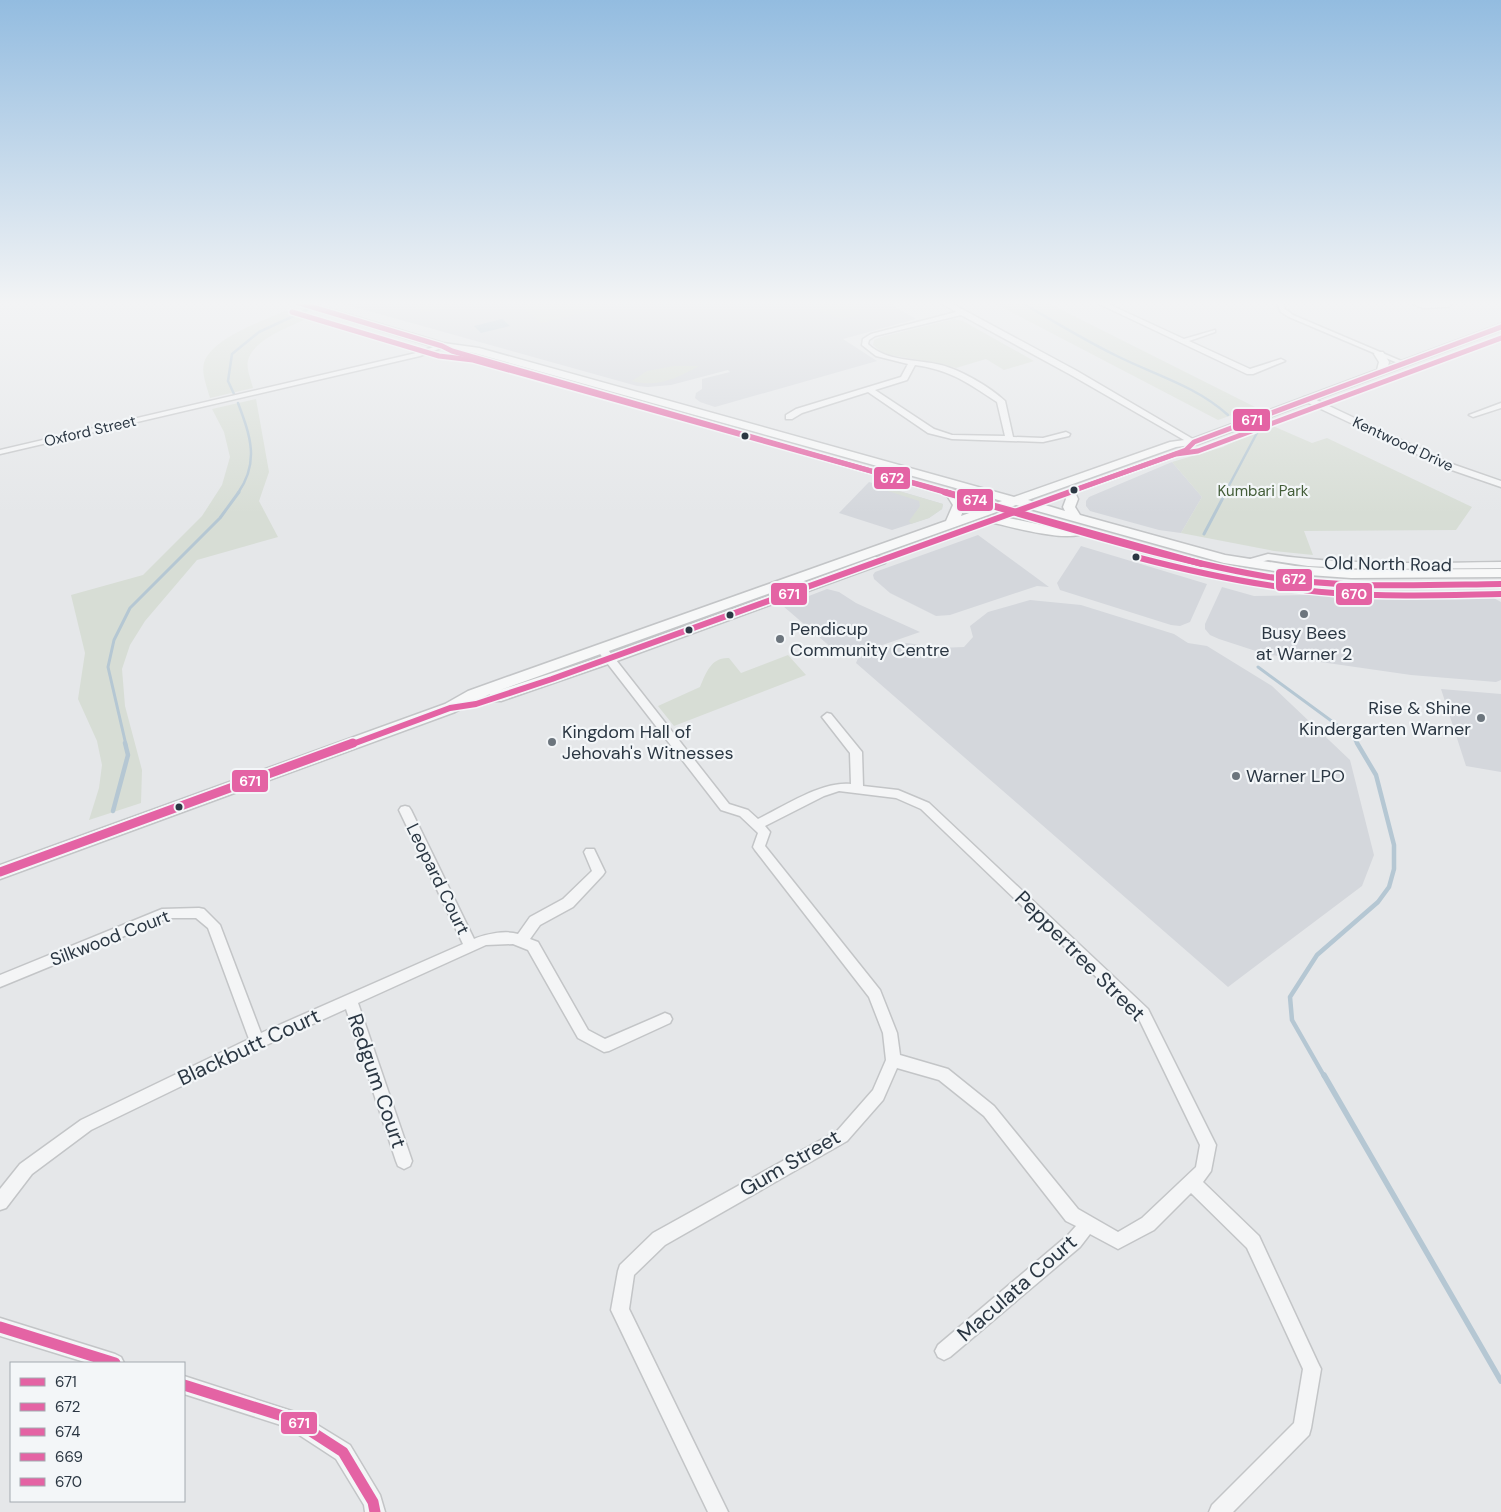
<svg xmlns="http://www.w3.org/2000/svg" width="1501" height="1512" font-family="'DM Sans',sans-serif">
<style>
.built{fill:#d4d7dc}
.green{fill:#d7ddd5}
.water{fill:#b5c7d3}
.lines{fill:none;stroke-linecap:round;stroke-linejoin:round}
.stream-far3{stroke:#b5c7d3;stroke-width:2.5}
.stream-far2{stroke:#b5c7d3;stroke-width:3}
.stream-far1{stroke:#b5c7d3;stroke-width:4.5}
.stream{stroke:#b5c7d3;stroke-width:5.5}
.street-casing{stroke:#c3c5c7;stroke-width:3}
.secondary-casing{stroke:#c3c5c7;stroke-width:3}
.street{fill:#f4f5f6;fill-rule:evenodd}
.secondary{fill:#f7f8f8;fill-rule:evenodd}
.bus-1-far3-casing{stroke:#f3f6f8;stroke-width:8}
.bus-1-far2-casing{stroke:#f3f6f8;stroke-width:9}
.bus-1-far1-casing{stroke:#f3f6f8;stroke-width:12}
.bus-1-casing{stroke:#f3f6f8;stroke-width:15}
.bus-2-far1-casing{stroke:#f3f6f8;stroke-width:8}
.bus-2-casing{stroke:#f3f6f8;stroke-width:9}
.bus-3-far1-casing{stroke:#f3f6f8;stroke-width:8}
.bus-3-casing{stroke:#f3f6f8;stroke-width:9}
.bus-4-casing{stroke:#f3f6f8;stroke-width:8}
.bus-5-casing{stroke:#f3f6f8;stroke-width:9}
.bus-1-far3{stroke:#e463a4;stroke-width:5}
.bus-1-far2{stroke:#e463a4;stroke-width:6}
.bus-1-far1{stroke:#e463a4;stroke-width:9}
.bus-1{stroke:#e463a4;stroke-width:11}
.bus-2-far1{stroke:#e463a4;stroke-width:5}
.bus-2{stroke:#e463a4;stroke-width:6}
.bus-3-far1{stroke:#e463a4;stroke-width:5}
.bus-3{stroke:#e463a4;stroke-width:6}
.bus-4{stroke:#e463a4;stroke-width:5}
.bus-5{stroke:#e463a4;stroke-width:6}
.bus-dot{fill:#2b3743;stroke:#f3f6f8;stroke-width:2}
.poi-dot{fill:#6c757d;stroke:#f3f6f8;stroke-width:2}
.labels{text-anchor:middle;stroke-width:4.5;stroke-linejoin:round;paint-order:stroke}
.far-street-label{font-size:15px;fill:#2b3743;stroke:#f3f6f8}
.far-park-label{font-size:15px;fill:#445e39;stroke:#f3f6f8}
.street-label{font-size:18px;fill:#2b3743;stroke:#f3f6f8}
.poi-label{font-size:18px;fill:#2b3743;stroke:#f3f6f8;text-anchor:start}
.near-street-label{font-size:21px;fill:#2b3743;stroke:#f3f6f8}
.line-badge{stroke:#f3f6f8;stroke-width:2}
.badge-label{font-size:14px;text-anchor:middle;font-weight:bold;fill:#fff}
</style>
<rect width="100%" height="100%" fill="#e5e7e9"/>
<!-- built -->
<path class="built" d="M 887,302 L 916,319 L 843,339 L 877,361 L 715,407 L 700,402 L 695,398 L 696,393 L 702,389 L 702,379 L 730,372 L 728,370 L 671,385 L 648,387 L 637,386 L 340,303 Z
M 1172,462 L 1202,497 L 1181,533 L 1159,530 L 1090,511 L 1086,506 L 1086,501 L 1089,497 Z
M 869,482 L 943,504 L 942,509 L 929,518 L 892,530 L 839,513 Z
M 978,535 L 1049,587 L 1037,586 L 950,615 L 936,616 L 890,593 L 874,579 L 873,575 L 875,572 Z
M 1081,546 L 1207,584 L 1190,622 L 1180,626 L 1171,625 L 1060,590 L 1057,583 Z
M 1222,587 L 1254,596 L 1356,594 L 1488,595 L 1501,602 L 1501,680 L 1496,682 L 1411,675 L 1265,654 L 1219,639 L 1210,635 L 1205,629 L 1205,624 Z
M 827,589 L 839,592 L 856,603 L 920,632 L 848,657 L 840,655 L 783,606 Z
M 1030,600 L 1081,605 L 1174,634 L 1188,643 L 1207,646 L 1272,686 L 1350,760 L 1374,855 L 1362,886 L 1228,987 L 856,663 L 859,656 L 907,643 L 939,648 L 964,647 L 973,637 L 970,626 L 988,612 Z
M 1441,689 L 1501,694 L 1501,772 L 1466,766 Z"/>
<!-- green -->
<path class="green" d="M 437,302 L 451,302 L 454,306 L 421,313 L 416,307 Z
M 517,302 L 627,302 L 541,323 Z
M 824,302 L 854,302 L 862,307 L 859,315 L 842,319 L 819,311 L 823,307 L 818,304 Z
M 992,302 L 1046,302 L 1255,407 L 1218,420 Z
M 285,311 L 309,318 C 291,326 254,339 248,360 C 246,369 251,379 253,388 L 210,398 C 207,387 201,373 204,363 C 212,338 263,321 285,311 Z
M 954,319 L 963,321 L 1034,361 L 1004,370 L 986,359 L 956,368 L 943,364 L 890,355 L 881,352 L 873,345 L 874,340 L 881,337 Z
M 674,366 L 699,366 C 677,378 657,388 632,381 L 647,371 Z
M 256,399 L 269,472 L 259,501 L 278,537 L 197,560 L 145,621 L 130,645 L 122,669 L 125,706 L 142,770 L 141,803 L 89,820 L 99,788 L 102,765 L 97,741 L 78,699 L 85,653 L 71,595 L 143,575 L 202,516 L 222,485 L 230,457 L 224,432 L 212,409 Z
M 1268,424 L 1312,443 L 1327,438 L 1472,507 L 1456,530 L 1304,531 L 1313,555 L 1274,551 L 1181,533 L 1202,497 L 1172,462 L 1223,447 Z
M 885,487 L 943,504 L 942,509 L 929,518 L 911,524 L 909,521 L 920,506 L 919,501 L 888,491 Z
M 788,655 L 806,675 L 674,726 L 658,706 L 700,687 C 706,673 711,657 729,658 L 741,673 Z"/>
<!-- water -->
<path class="water" d="M 502,319 L 510,326 L 481,333 L 474,326 Z"/>
<g class="lines">
<!-- stream-far3 -->
<path class="stream-far3" d="M 1021,302 C 1053,321 1084,340 1117,356 C 1155,375 1196,386 1228,415
M 234,394 L 228,381 L 232,354 L 259,332 L 324,302
M 238,493 C 260,462 250,435 238,403
M 1225,493 L 1258,431"/>
<!-- stream-far2 -->
<path class="stream-far2" d="M 1204,534 L 1226,492
M 1258,667 L 1352,736 L 1358,745
M 126,745 L 108,667 L 114,640 L 130,608 L 220,518 L 239,492"/>
<!-- stream-far1 -->
<path class="stream-far1" d="M 113,811 L 128,755 L 125,743
M 1324,1076 L 1292,1020 L 1290,997 L 1317,955 L 1378,902 L 1389,887 L 1394,869 L 1394,845 L 1376,775 L 1357,743"/>
<!-- stream -->
<path class="stream" d="M 1324,1075 L 1501,1381"/>
<!-- street casing -->
<g class="street-casing">
<path id="street" d="M 940,302 L 949,302 L 1077,371 L 1198,442 L 1191,444 L 1071,375 L 961,315 L 875,336 L 869,340 L 868,344 C 886,362 917,359 941,365 C 961,370 990,387 1005,401 L 1013,437 L 1043,438 L 1066,432 L 1070,434 L 1069,436 L 1043,442 L 952,439 L 928,433 L 868,392 L 802,413 L 792,419 L 786,419 L 786,415 L 796,409 L 901,377 L 908,364 L 876,356 L 862,345 L 863,339 L 871,334 L 956,312 ZM 915,365 C 951,370 968,383 997,402 L 1005,436 L 952,435 L 934,429 L 875,390 L 907,380 Z
M 1095,302 L 1104,302 L 1184,339 L 1215,330 L 1215,332 L 1189,341 L 1250,369 L 1281,359 L 1285,361 L 1253,374 L 1247,374 Z
M 1276,302 L 1282,302 L 1285,309 L 1293,315 L 1406,363 L 1400,364 L 1289,317 L 1281,312 Z
M 1409,302 L 1448,303 L 1451,305 L 1448,307 L 1423,308 Z
M 442,344 L 444,345 L 444,347 L 420,356 L 0,454 L 0,450 L 416,353 Z
M 1304,397 L 1310,397 L 1452,464 L 1501,481 L 1501,487 L 1446,468 L 1304,401 Z
M 1501,403 L 1501,408 L 1473,417 L 1469,415 Z
M 1268,554 C 1345,566 1423,563 1501,562 L 1501,568 L 1372,569 L 1308,566 L 1268,560 L 1246,566 L 1241,563 L 1243,561 Z
M 601,645 L 605,646 L 729,804 L 748,810 L 758,819 C 785,806 821,781 851,784 L 850,753 L 822,717 L 827,713 L 831,714 L 862,752 L 863,786 L 898,790 L 929,803 L 1148,1009 L 1216,1145 L 1211,1171 L 1203,1182 L 1259,1236 L 1318,1363 L 1321,1369 L 1311,1428 L 1309,1435 L 1233,1512 L 1209,1512 L 1212,1505 L 1294,1423 L 1303,1369 L 1247,1248 L 1191,1193 L 1154,1230 L 1118,1249 L 1090,1234 L 1080,1247 L 950,1357 L 944,1360 L 938,1357 L 935,1351 L 938,1345 L 1068,1235 L 1076,1226 L 1066,1221 L 984,1116 L 939,1080 L 897,1068 L 883,1100 L 847,1141 L 665,1245 L 634,1275 L 629,1309 L 728,1512 L 708,1512 L 611,1310 L 618,1271 L 620,1265 L 653,1233 L 837,1131 L 873,1090 L 886,1060 L 883,1033 L 869,997 L 755,850 L 753,847 L 758,833 L 740,816 L 721,810 L 597,650 L 596,648 L 597,646 ZM 839,791 L 896,798 L 921,809 L 1138,1017 L 1200,1145 L 1196,1167 L 1142,1218 L 1118,1232 L 1078,1209 L 994,1106 L 948,1069 L 900,1055 L 897,1033 L 880,990 L 765,846 L 770,832 L 765,826 L 824,796 Z
M 405,806 L 409,807 L 411,810 L 474,939 C 486,934 505,930 518,934 L 530,917 L 563,899 L 592,871 L 584,852 L 586,849 L 594,849 L 605,872 L 603,875 L 573,907 L 540,925 L 530,939 L 538,942 L 588,1030 L 605,1039 L 665,1013 L 670,1015 L 672,1019 L 670,1023 L 609,1051 L 604,1052 L 578,1038 L 528,950 L 513,944 L 486,945 L 358,1003 L 412,1161 L 410,1166 L 404,1169 L 398,1166 L 396,1161 L 346,1009 L 262,1047 L 91,1130 L 32,1174 L 6,1208 L 0,1210 L 0,1189 L 20,1164 L 81,1120 L 249,1039 L 208,928 L 196,918 L 168,918 L 0,987 L 0,975 L 162,909 L 199,908 L 204,909 L 220,925 L 261,1033 L 463,944 L 399,810 L 401,807 Z
M 0,1318 L 115,1354 L 121,1357 L 124,1363 L 88,1363 L 0,1336 Z
M 184,1376 L 298,1413 L 350,1445 L 380,1495 L 385,1512 L 365,1512 L 364,1505 L 336,1459 L 287,1427 L 184,1394 Z"/>
</g>
<!-- secondary casing -->
<g class="secondary-casing">
<path id="secondary" d="M 291,302 L 306,302 L 443,343 L 479,348 L 1014,497 L 1170,442 L 1192,439 L 1377,370 L 1379,362 L 1374,354 L 1375,352 L 1383,352 L 1389,362 L 1388,366 L 1501,324 L 1501,330 L 1198,444 L 1176,447 L 1028,500 L 1065,511 L 1063,507 L 1066,499 L 1064,493 L 1070,489 L 1074,490 L 1078,499 L 1075,507 L 1080,515 L 1225,555 L 1295,566 L 1351,570 L 1501,569 L 1501,577 L 1351,578 L 1295,574 L 1224,563 L 1016,505 L 500,690 L 604,656 L 875,557 L 885,557 L 887,560 L 885,563 L 614,662 L 501,701 L 491,701 L 488,697 L 490,694 L 455,712 L 0,879 L 0,865 L 445,704 L 468,691 L 507,677 L 946,521 L 953,505 L 946,494 L 948,491 L 956,491 L 965,505 L 961,516 L 1002,501 L 474,353 L 438,348 Z
M 994,515 L 1061,529 L 1080,527 L 1086,531 C 1074,545 1008,526 990,522 L 988,519 L 990,516 Z"/>
</g>
<!-- street -->
<use href="#street" class="street"/>
<!-- secondary -->
<use href="#secondary" class="secondary"/>
<!-- bus-1-far3 casing -->
<g class="bus-1-far3-casing">
<path id="bus-1-far3" d="M 1067,493 L 1186,450 L 1194,442 L 1501,327"/>
</g>
<!-- bus-1-far2 casing -->
<g class="bus-1-far2-casing">
<path id="bus-1-far2" d="M 350,745 L 450,708 L 476,704 L 552,679 L 1070,492"/>
</g>
<!-- bus-1-far1 casing -->
<g class="bus-1-far1-casing">
<path id="bus-1-far1" d="M 0,872 L 353,743"/>
</g>
<!-- bus-1 casing -->
<g class="bus-1-casing">
<path id="bus-1" d="M 0,1327 L 115,1363
M 184,1385 L 292,1419 L 343,1452 L 373,1502 L 375,1512"/>
</g>
<!-- bus-2-far1 casing -->
<g class="bus-2-far1-casing">
<path id="bus-2-far1" d="M 296,302 L 442,346 L 452,351 L 948,493"/>
</g>
<!-- bus-2 casing -->
<g class="bus-2-casing">
<path id="bus-2" d="M 944,492 C 1049,522 1155,557 1263,576 C 1341,589 1422,585 1501,584"/>
</g>
<!-- bus-3-far1 casing -->
<g class="bus-3-far1-casing">
<path id="bus-3-far1" d="M 292,312 L 439,356 L 473,360 L 950,493"/>
</g>
<!-- bus-3 casing -->
<g class="bus-3-casing">
<path id="bus-3" d="M 945,492 L 1202,564"/>
</g>
<!-- bus-4 casing -->
<g class="bus-4-casing">
<path id="bus-4" d="M 1074,490 L 1176,454 L 1198,451 L 1501,338"/>
</g>
<!-- bus-5 casing -->
<g class="bus-5-casing">
<path id="bus-5" d="M 1136,557 C 1201,574 1267,588 1334,593 C 1389,597 1445,595 1501,594"/>
</g>
<!-- bus-1-far3 -->
<use href="#bus-1-far3" class="bus-1-far3"/>
<!-- bus-1-far2 -->
<use href="#bus-1-far2" class="bus-1-far2"/>
<!-- bus-1-far1 -->
<use href="#bus-1-far1" class="bus-1-far1"/>
<!-- bus-1 -->
<use href="#bus-1" class="bus-1"/>
<!-- bus-2-far1 -->
<use href="#bus-2-far1" class="bus-2-far1"/>
<!-- bus-2 -->
<use href="#bus-2" class="bus-2"/>
<!-- bus-3-far1 -->
<use href="#bus-3-far1" class="bus-3-far1"/>
<!-- bus-3 -->
<use href="#bus-3" class="bus-3"/>
<!-- bus-4 -->
<use href="#bus-4" class="bus-4"/>
<!-- bus-5 -->
<use href="#bus-5" class="bus-5"/>
</g>
<!-- sky -->
<linearGradient id="sky" x2="0" y2="1"><stop stop-color="#93bce0"/><stop offset="0.59" stop-color="#f3f4f5"/><stop offset="1" stop-color="#f3f4f5" stop-opacity="0"/></linearGradient>
<rect width="1501" height="514" fill="url(#sky)"/>
<!-- markers -->
<g class="bus-dot">
<circle cx="745" cy="436" r="4.5"/>
<circle cx="1074" cy="490" r="4.5"/>
<circle cx="1136" cy="557" r="4.5"/>
<circle cx="730" cy="615" r="4.5"/>
<circle cx="689" cy="630" r="4.5"/>
<circle cx="179" cy="807" r="4.5"/>
</g>
<g class="poi-dot">
<circle cx="1304" cy="614" r="5"/>
<circle cx="780" cy="639" r="5"/>
<circle cx="1481" cy="718" r="5"/>
<circle cx="552" cy="742" r="5"/>
<circle cx="1236" cy="776" r="5"/>
</g>
<g class="labels">
<!-- far-street labels -->
<g class="far-street-label">
<text transform="translate(90 431) rotate(-13)" y="5">Oxford Street</text>
<text transform="translate(1403 444) rotate(25)" y="5">Kentwood Drive</text>
</g>
<!-- far-park labels -->
<g class="far-park-label">
<text x="1263" y="496">Kumbari Park</text>
</g>
<!-- street labels -->
<g class="street-label">
<text transform="translate(1388 564) rotate(1)" y="6">Old North Road</text>
<text transform="translate(438 879) rotate(64)" y="6">Leopard Court</text>
<text transform="translate(110 938) rotate(-21)" y="6">Silkwood Court</text>
</g>
<!-- poi labels -->
<g class="poi-label">
<text x="790" y="635">Pendicup<tspan x="790" dy="21">Community Centre</tspan></text>
<text x="1304" y="639" text-anchor="middle">Busy Bees<tspan x="1304" dy="21">at Warner 2</tspan></text>
<text x="1471" y="714" text-anchor="end">Rise &amp; Shine<tspan x="1471" dy="21">Kindergarten Warner</tspan></text>
<text x="562" y="738">Kingdom Hall of<tspan x="562" dy="21">Jehovah's Witnesses</tspan></text>
<text x="1246" y="782">Warner LPO</text>
</g>
<!-- near-street labels -->
<g class="near-street-label">
<text transform="translate(1080 956) rotate(45)" y="7">Peppertree Street</text>
<text transform="translate(249 1047) rotate(-25)" y="7">Blackbutt Court</text>
<text transform="translate(377 1081) rotate(71)" y="7">Redgum Court</text>
<text transform="translate(790 1163) rotate(-30)" y="7">Gum Street</text>
<text transform="translate(1017 1288) rotate(-41)" y="7">Maculata Court</text>
</g>
</g>
<g class="line-badge">
<rect x="1232" y="408" width="39" height="24" rx="5" fill="#e463a4"/>
<rect x="873" y="466" width="38" height="24" rx="5" fill="#e463a4"/>
<rect x="956" y="488" width="38" height="24" rx="5" fill="#e463a4"/>
<rect x="1275" y="568" width="38" height="24" rx="5" fill="#e463a4"/>
<rect x="770" y="582" width="38" height="24" rx="5" fill="#e463a4"/>
<rect x="1335" y="582" width="38" height="24" rx="5" fill="#e463a4"/>
<rect x="231" y="769" width="38" height="24" rx="5" fill="#e463a4"/>
<rect x="280" y="1411" width="38" height="24" rx="5" fill="#e463a4"/>
</g>
<g class="badge-label">
<text x="1252" y="425">671</text>
<text x="892" y="483">672</text>
<text x="975" y="505">674</text>
<text x="1294" y="584">672</text>
<text x="789" y="599">671</text>
<text x="1354" y="599">670</text>
<text x="250" y="786">671</text>
<text x="299" y="1428">671</text>
</g>
<!-- legend -->
<rect x="10" y="1362" width="175" height="140" fill="#f3f6f8" stroke="#a3aab0"/>
<rect x="20" y="1378" width="25" height="8" fill="#e463a4" stroke="#a3aab0"/>
<text x="55" y="1387" font-size="15" fill="#2b3743">671</text>
<rect x="20" y="1403" width="25" height="8" fill="#e463a4" stroke="#a3aab0"/>
<text x="55" y="1412" font-size="15" fill="#2b3743">672</text>
<rect x="20" y="1428" width="25" height="8" fill="#e463a4" stroke="#a3aab0"/>
<text x="55" y="1437" font-size="15" fill="#2b3743">674</text>
<rect x="20" y="1453" width="25" height="8" fill="#e463a4" stroke="#a3aab0"/>
<text x="55" y="1462" font-size="15" fill="#2b3743">669</text>
<rect x="20" y="1478" width="25" height="8" fill="#e463a4" stroke="#a3aab0"/>
<text x="55" y="1487" font-size="15" fill="#2b3743">670</text>
</svg>
